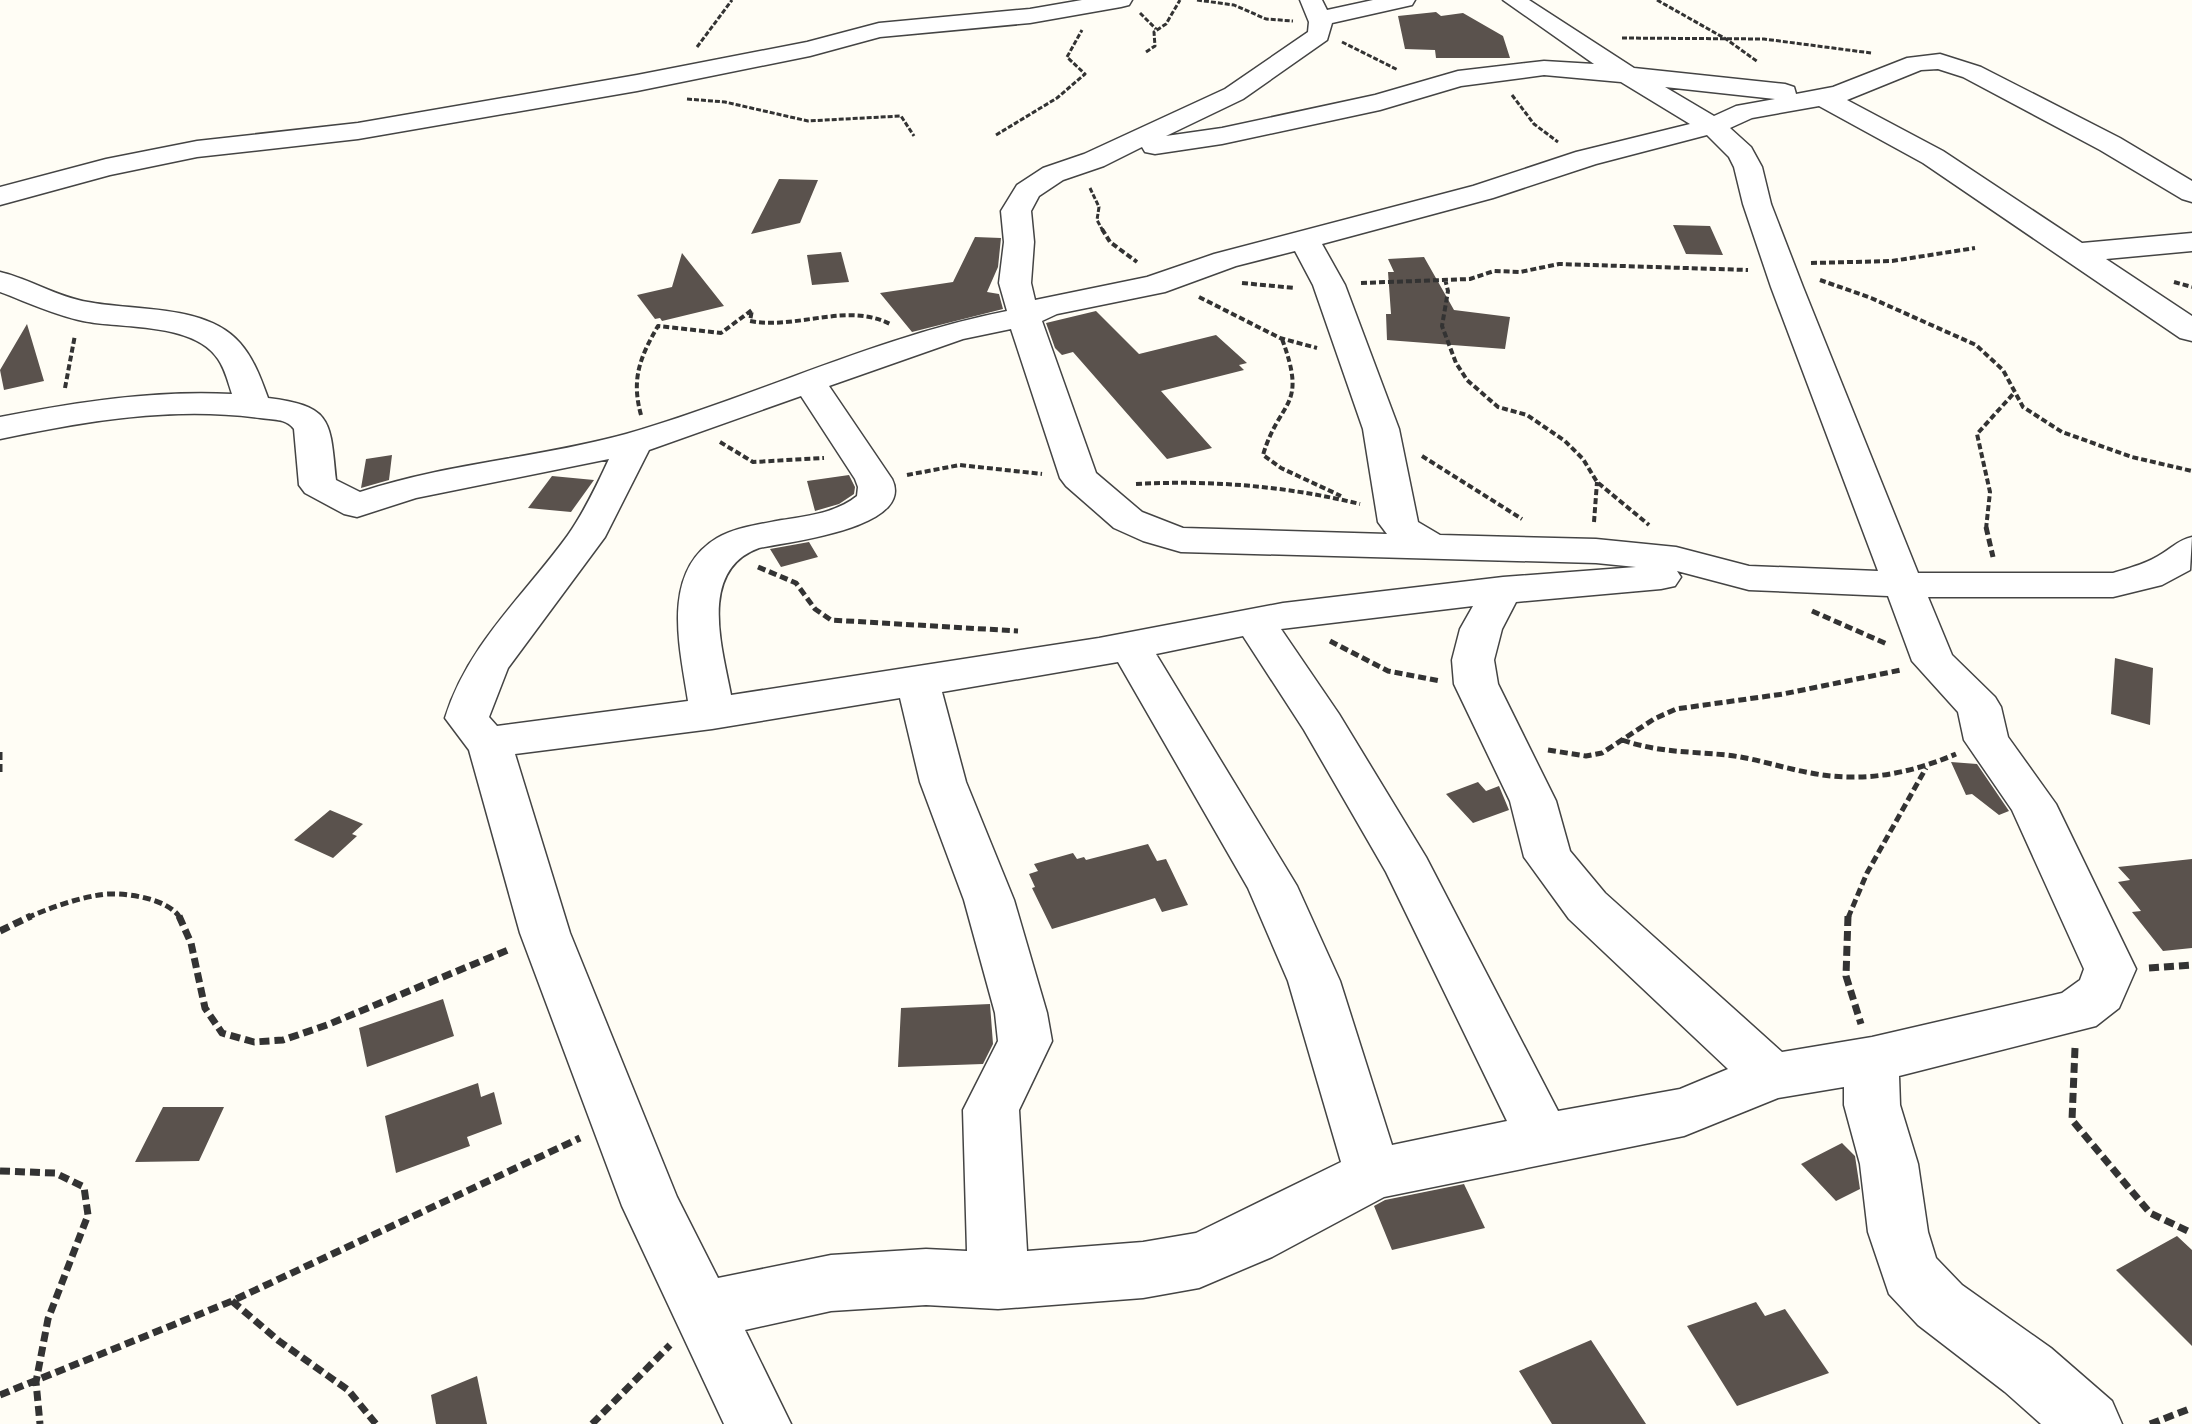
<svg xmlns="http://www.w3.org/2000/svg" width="2192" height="1424" font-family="'Noto Serif',serif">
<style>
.building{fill:#5a524d}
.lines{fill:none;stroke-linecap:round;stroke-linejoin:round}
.minor-casing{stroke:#444;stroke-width:3}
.path-far3{stroke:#333;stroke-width:3;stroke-dasharray:5 2;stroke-linecap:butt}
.path-far2{stroke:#333;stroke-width:4;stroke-dasharray:6 3;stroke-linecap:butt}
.path-far1{stroke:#333;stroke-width:5;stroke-dasharray:8 4;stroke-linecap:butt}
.path{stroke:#333;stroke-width:7;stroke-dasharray:10 5;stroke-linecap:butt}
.minor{fill:#fff;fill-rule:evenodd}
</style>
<rect width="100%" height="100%" fill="#fffdf5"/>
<!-- building -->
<path class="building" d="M 1436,12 L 1441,16 L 1463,13 L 1503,36 L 1510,58 L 1436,58 L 1435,50 L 1405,49 L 1398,16 Z
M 779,179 L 818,180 L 800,223 L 751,234 Z
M 1673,225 L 1710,226 L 1723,255 L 1686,254 Z
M 975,237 L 1001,238 L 998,267 L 987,292 L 999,294 L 1003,309 L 912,332 L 880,293 L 953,282 Z
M 841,252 L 849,282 L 812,285 L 807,255 Z
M 682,253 L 724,306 L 662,321 L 660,318 L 655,319 L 637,295 L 672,287 Z
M 1424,257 L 1454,310 L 1510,317 L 1505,349 L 1387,340 L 1386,314 L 1391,314 L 1388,272 L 1394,272 L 1388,259 Z
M 1096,311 L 1139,354 L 1216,335 L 1247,363 L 1239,365 L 1244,370 L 1161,391 L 1212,448 L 1167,459 L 1073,352 L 1062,355 L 1055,348 L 1046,323 Z
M 27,324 L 44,381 L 4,390 L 0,370 Z
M 392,455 L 389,480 L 361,488 L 366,459 Z
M 849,475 L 855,487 L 854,494 L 839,504 L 815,511 L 807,481 Z
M 552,476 L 594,480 L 571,512 L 528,508 Z
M 809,542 L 818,557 L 781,567 L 770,549 Z
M 2115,658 L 2153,668 L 2150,725 L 2111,714 Z
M 1951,762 L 1977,764 L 2009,811 L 1999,815 L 1972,794 L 1966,795 Z
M 1478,782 L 1486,791 L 1499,786 L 1509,810 L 1473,823 L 1446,794 Z
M 330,810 L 363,824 L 352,834 L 357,836 L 333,858 L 294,840 Z
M 1148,844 L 1157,861 L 1166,859 L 1188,905 L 1162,912 L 1155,898 L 1052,929 L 1032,888 L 1035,887 L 1029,874 L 1038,871 L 1034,864 L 1073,853 L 1077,859 L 1084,857 L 1086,860 Z
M 2192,859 L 2192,948 L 2163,951 L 2132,912 L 2141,911 L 2118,882 L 2130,880 L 2118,867 Z
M 443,999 L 454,1036 L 367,1067 L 359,1028 Z
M 990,1004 L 993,1044 L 983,1064 L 898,1067 L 901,1008 Z
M 478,1083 L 481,1097 L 494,1092 L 502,1124 L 467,1137 L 470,1146 L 396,1173 L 385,1116 Z
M 163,1107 L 224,1107 L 199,1161 L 135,1162 Z
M 1842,1143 L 1855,1156 L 1860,1189 L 1836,1201 L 1801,1164 Z
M 1464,1184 L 1485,1228 L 1392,1250 L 1374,1206 L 1385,1200 Z
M 2177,1236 L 2192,1250 L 2192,1346 L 2116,1270 Z
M 1756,1302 L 1765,1316 L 1785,1309 L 1829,1373 L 1737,1406 L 1687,1326 Z
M 1591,1340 L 1646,1424 L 1552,1424 L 1519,1371 Z
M 477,1376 L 487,1424 L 436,1424 L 431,1395 Z"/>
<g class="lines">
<!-- minor casing -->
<g class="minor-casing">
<path id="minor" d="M 1082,0 L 1132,0 L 1129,5 L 1121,7 L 1030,23 L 880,37 L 810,56 L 637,91 L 358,139 L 197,157 L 110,175 L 0,205 L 0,187 L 106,159 L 197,141 L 358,123 L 637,75 L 807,42 L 879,23 L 1030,9 Z
M 1300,0 L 1322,0 L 1327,10 L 1373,0 L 1415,0 L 1412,5 L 1332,23 L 1327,40 L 1243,99 L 1166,136 L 1222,128 L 1375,95 L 1458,71 L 1544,61 L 1594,64 L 1503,0 L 1529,0 L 1634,68 L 1785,84 L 1794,87 L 1796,94 L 1833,87 L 1907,58 L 1940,54 L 1981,67 L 2120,138 L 2192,181 L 2192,202 L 2182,199 L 2100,150 L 1963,77 L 1938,69 L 1921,70 L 1847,100 L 1943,151 L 2082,243 L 2192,233 L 2192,251 L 2106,259 L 2192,316 L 2192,341 L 2180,338 L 1923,163 L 1819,106 L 1752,118 L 1730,128 L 1751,147 L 1762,167 L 1771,204 L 1803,287 L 1918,573 L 2113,573 C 2130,568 2148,563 2163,553 C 2174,546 2179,540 2192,537 L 2190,570 L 2162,585 L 2113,597 L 1928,597 L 1952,655 L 1995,697 L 2001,707 L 2008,737 L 2056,804 L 2136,969 L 2119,1008 L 2096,1026 L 1899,1076 L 1900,1105 L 1918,1164 L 1928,1232 L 1936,1258 L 1962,1285 L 2051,1348 L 2112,1401 L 2122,1424 L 2041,1424 L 2005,1392 L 1918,1325 L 1889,1294 L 1868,1232 L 1860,1164 L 1844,1105 L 1844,1087 L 1778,1098 L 1684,1136 L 1384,1197 L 1272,1257 L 1199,1288 L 1143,1298 L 998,1309 L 926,1305 L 831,1311 L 745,1330 L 791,1424 L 724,1424 L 622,1206 L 520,933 L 469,750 L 445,718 C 468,644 524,596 568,535 C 584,512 597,485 609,459 L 416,498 L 357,517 L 344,514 L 305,493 L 299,485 L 294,429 C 286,418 272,420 260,418 C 172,406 86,421 0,439 L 0,417 C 77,402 153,390 232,394 C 228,382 225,369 218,359 C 194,322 121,329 83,321 C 54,315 27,302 0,292 L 0,272 C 30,279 57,297 88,302 C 133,311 207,304 240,343 C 254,359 261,379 268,398 C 333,406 330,421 336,480 L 360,492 C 447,463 539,458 626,434 C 755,397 875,337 1007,311 L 999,283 L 1004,242 L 1001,211 L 1017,185 L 1043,168 L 1084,154 L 1225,89 L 1308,32 L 1309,22 ZM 1544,75 L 1621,82 L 1690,124 L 1576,152 L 1473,186 L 1214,254 L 1147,277 L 1035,300 L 1031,283 L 1034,242 L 1031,211 L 1039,196 L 1063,180 L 1104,166 L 1142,147 L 1145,152 L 1155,154 L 1222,144 L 1380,110 L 1461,86 ZM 1665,87 L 1775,99 L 1736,106 L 1714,116 ZM 1707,135 L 1729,157 L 1734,167 L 1743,204 L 1771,287 L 1878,571 L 1749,566 L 1676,547 L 1596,539 L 1440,535 L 1418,522 L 1399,429 L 1345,285 L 1322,244 L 1493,198 L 1596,164 ZM 1295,251 L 1313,285 L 1363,429 L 1378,522 L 1387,534 L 1183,528 L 1142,512 L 1096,473 L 1042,321 L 1057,314 L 1165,292 L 1236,266 ZM 1011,329 L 1060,478 L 1066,486 L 1114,528 L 1143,541 L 1181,552 L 1596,563 L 1636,567 L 1503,577 L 1283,603 L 1099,638 L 731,695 C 722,647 698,570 759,548 C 787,542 916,528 892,479 L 829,386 L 963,339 ZM 801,396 L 855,479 L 858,487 L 857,496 C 836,513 807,516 782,520 C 761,524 736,527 717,538 C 660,572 680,648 688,701 L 497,726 L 489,717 L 508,668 L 605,537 L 649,450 ZM 1677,571 L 1749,590 L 1888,596 L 1912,661 L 1958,712 L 1964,740 L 2012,810 L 2084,969 L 2080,980 L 2062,993 L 1872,1037 L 1782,1052 L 1605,893 L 1570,851 L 1556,801 L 1498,684 L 1494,660 L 1502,629 L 1516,602 L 1661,589 L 1675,586 L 1681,577 ZM 1473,606 L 1460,629 L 1452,660 L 1454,684 L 1510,801 L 1524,857 L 1569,919 L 1728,1069 L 1680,1089 L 1558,1111 L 1426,857 L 1339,714 L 1281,629 ZM 1243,636 L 1304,730 L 1386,872 L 1507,1121 L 1392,1145 L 1340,981 L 1297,886 L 1156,654 ZM 1118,662 L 1248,888 L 1288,981 L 1341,1162 L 1196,1233 L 1143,1242 L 1027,1251 L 1019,1110 L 1052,1041 L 1047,1013 L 1014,900 L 966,782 L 942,692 ZM 900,698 L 920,782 L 964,900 L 995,1013 L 998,1041 L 963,1110 L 967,1251 L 926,1249 L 831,1255 L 718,1278 L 677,1197 L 570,933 L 515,754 L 712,729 Z"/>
</g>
<!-- path-far3 -->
<path class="path-far3" d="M 1197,0 L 1234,5 L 1266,19 L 1293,21
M 1657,0 L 1726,39 L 1758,62
M 1140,13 L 1156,29
M 1622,38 L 1764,39 L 1871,53
M 1342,42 L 1398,70
M 697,47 L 732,0
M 1146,52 L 1155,46 L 1154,32 L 1166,24 L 1180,0
M 1512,95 L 1534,124 L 1558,142
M 687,99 L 725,102 L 808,121 L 901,116 L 914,136
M 996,135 L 1057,98 L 1085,74 L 1067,57 L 1082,30
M 1090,188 L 1099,207 L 1097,220 L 1103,231"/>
<!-- path-far2 -->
<path class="path-far2" d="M 1102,229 L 1110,242 L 1137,262
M 1811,263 L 1892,261 L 1975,248
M 1445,279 L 1448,291 L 1442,326 L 1456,363 L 1467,380 L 1498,407 L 1527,415 L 1565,441 L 1583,459 L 1597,482 L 1649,525
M 1820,280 L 1871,298 L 1976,345 L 2003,370 L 2023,407 L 2062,432 L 2132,457 L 2192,471
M 2174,282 L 2192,287
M 1242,283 L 1295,288
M 1361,283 L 1470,279 L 1494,271 L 1520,272 L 1559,264 L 1748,270
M 1199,297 L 1280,338 L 1317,348
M 1282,339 C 1308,409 1280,398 1263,455 L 1281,468 L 1341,496
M 65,388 L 75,335
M 641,415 C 631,379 640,357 658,326 L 721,333 L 752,310 L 750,321 C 798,330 848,301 892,325
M 720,442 L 753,462 L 824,458
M 1422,456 L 1522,519
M 907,475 L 960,465 L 1042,474
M 1136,484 C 1212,480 1286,486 1360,504
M 1594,522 L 1597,482
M 1986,529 L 1990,492 L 1977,434 L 2014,393"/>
<!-- path-far1 -->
<path class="path-far1" d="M 1986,527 L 1993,557
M 758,567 L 796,583 L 815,609 L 831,620 L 1018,631
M 1812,611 L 1887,644
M 1330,641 L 1388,671 L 1440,681
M 1622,740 C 1661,753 1687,751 1726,755 C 1755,758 1782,768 1811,773 C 1862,783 1909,774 1956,754
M 1548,750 L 1586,756 L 1602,753 L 1654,719 L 1676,709 L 1783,694 L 1901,670
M 0,752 L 0,775
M 27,918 C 49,908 75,899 99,895 C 120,891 169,898 180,918
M 1848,918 L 1867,873 L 1926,768"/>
<!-- path -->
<path class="path" d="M 179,916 L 191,943 L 205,1008 L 222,1033 L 254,1042 L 283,1040 L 327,1025 L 508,950
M 1848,916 L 1846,976 L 1861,1024
M 0,931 L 31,916
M 2149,968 L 2192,965
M 2075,1048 L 2072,1120 L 2150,1213 L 2192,1233
M 0,1171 L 55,1173 L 84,1187 L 88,1215 L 48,1319 L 36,1382 L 40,1424
M 232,1301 L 279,1341 L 348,1390 L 376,1424
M 0,1395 L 232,1301 L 580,1138
M 592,1424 L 670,1345
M 2150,1424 L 2192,1408"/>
<!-- minor -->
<use href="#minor" class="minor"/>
</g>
</svg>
